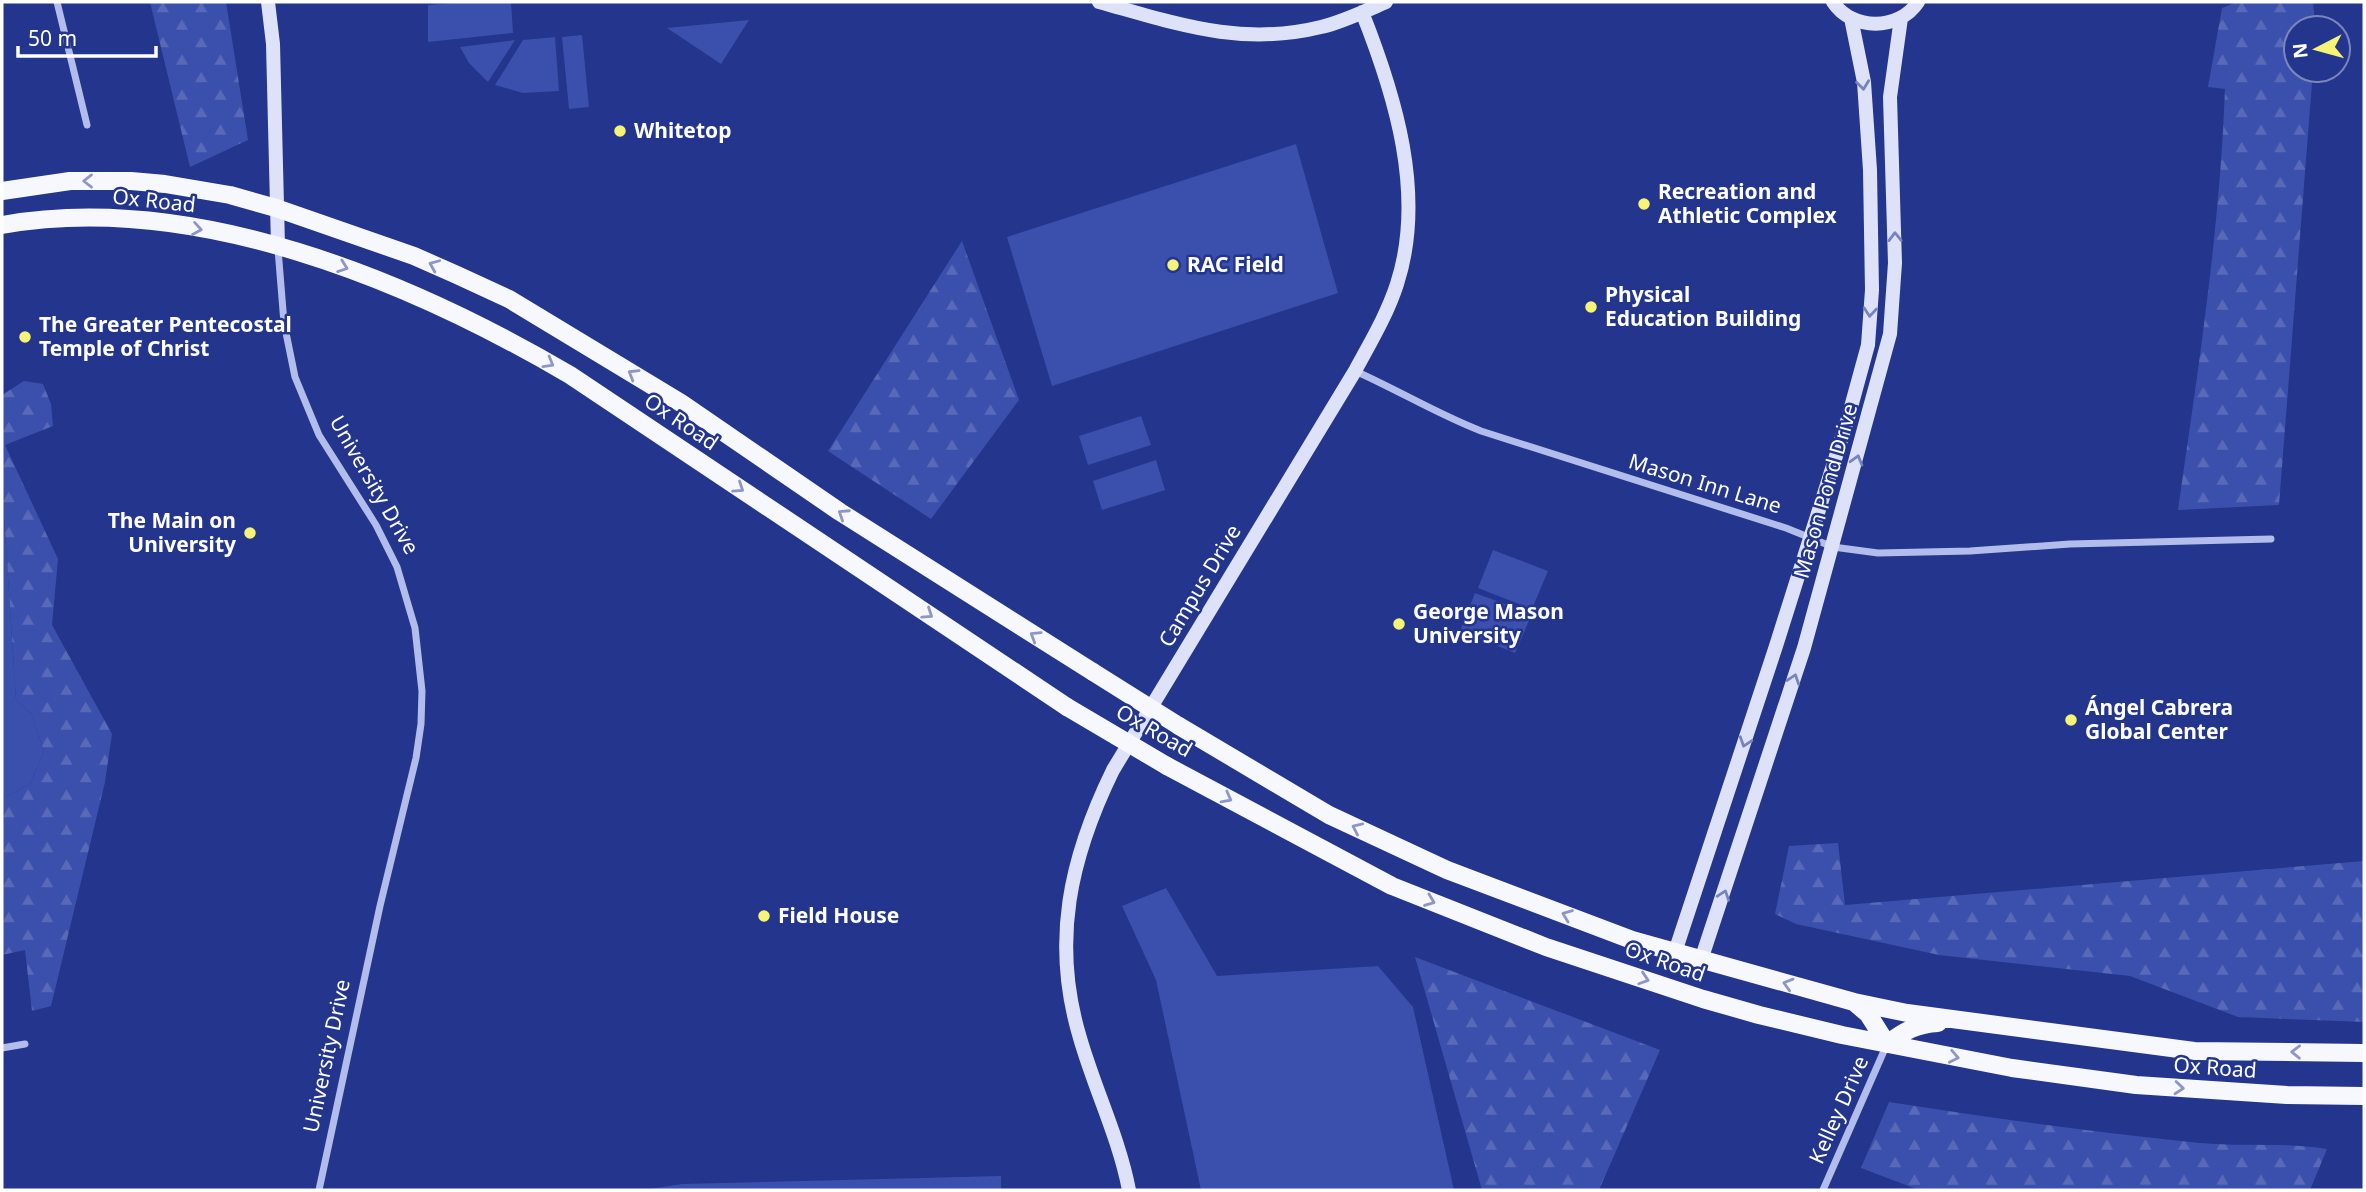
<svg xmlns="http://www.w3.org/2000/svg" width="2366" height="1192" font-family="'Noto Sans',sans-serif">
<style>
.green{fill:#3b4fac}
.forest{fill:url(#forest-firs)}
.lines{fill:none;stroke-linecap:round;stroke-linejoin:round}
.street{stroke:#b2bdeb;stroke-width:7}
.secondary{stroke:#dde2f9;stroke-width:14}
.primary{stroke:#f7f8fe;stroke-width:18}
.primary-bridge{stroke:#f7f8fe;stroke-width:18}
.oneway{stroke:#7783be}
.oneway2{stroke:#8d96c6}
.poi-dot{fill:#f7f375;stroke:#23358d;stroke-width:2.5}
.labels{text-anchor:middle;stroke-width:5;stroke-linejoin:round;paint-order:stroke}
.poi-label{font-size:21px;font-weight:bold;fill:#fff;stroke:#23358d;text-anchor:start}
.street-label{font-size:21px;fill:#fff;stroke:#23358d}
</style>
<defs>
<pattern id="forest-firs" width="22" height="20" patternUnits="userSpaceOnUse" patternTransform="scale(1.75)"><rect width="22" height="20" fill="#3b4fac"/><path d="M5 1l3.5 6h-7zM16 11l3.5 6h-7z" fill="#5869b8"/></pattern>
</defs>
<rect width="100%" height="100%" fill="#23358d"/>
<!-- green -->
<path class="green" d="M 463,2 L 511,2 L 513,33 L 428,42 L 428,5 Z
M 749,20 L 721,64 L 667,28 Z
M 582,35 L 589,107 L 569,109 L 562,37 Z
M 555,37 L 559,91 L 523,93 L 495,85 L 523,40 Z
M 515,40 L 488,82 L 469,63 L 460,47 Z
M 1296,144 L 1338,293 L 1052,386 L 1007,237 Z
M 1141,416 L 1151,445 L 1088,465 L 1079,436 Z
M 1156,460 L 1165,490 L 1102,510 L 1093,481 Z
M 2,485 L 16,700 L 32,714 L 44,752 L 30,784 L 2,799 Z
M 1493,550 L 1548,571 L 1532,609 L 1478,588 Z
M 1475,593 L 1532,614 L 1515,653 L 1460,631 Z
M 1166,888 L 1217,976 L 1378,966 L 1413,1007 L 1454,1190 L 1201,1190 L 1156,980 L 1122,906 Z
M 1001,1176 L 1001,1190 L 643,1190 L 682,1184 Z"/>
<!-- forest -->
<path class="forest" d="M 150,2 L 226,2 L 248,140 L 190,167 Z
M 2237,2 L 2313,2 L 2315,28 L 2296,28 L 2296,70 L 2313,70 L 2279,505 L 2178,510 C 2198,370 2220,230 2225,89 L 2208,87 L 2222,8 Z
M 962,241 L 1019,400 L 931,519 L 828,451 Z
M 24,381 L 43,384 L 51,404 L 53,426 L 5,445 L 58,559 L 52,625 L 112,734 L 105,782 L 51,1006 L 32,1011 L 25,950 L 2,955 L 2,799 L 30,784 L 44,752 L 32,714 L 16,700 L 2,485 L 2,395 Z
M 1838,843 L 1845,905 L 2364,861 L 2364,1022 L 2238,1017 L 2130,976 L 1939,955 L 1796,924 L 1775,914 L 1789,846 Z
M 1415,957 L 1660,1050 L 1599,1190 L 1482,1190 Z
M 1889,1102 C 1992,1118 2096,1133 2200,1143 C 2243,1147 2285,1142 2327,1149 L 2310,1190 L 1919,1190 L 1861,1168 Z"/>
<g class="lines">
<!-- street -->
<path class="street" d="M 57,2 L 87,125
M 278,249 L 284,323 L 295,377 L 319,435 L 376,525 L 397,567 L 415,628 L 422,691 L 421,724 L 416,758 L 380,906 L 319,1190
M 1355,371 C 1398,390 1437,414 1481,431 L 1786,528 L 1833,547 L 1878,553 L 1970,551 L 2070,544 L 2271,539
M 2,1048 L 25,1044
M 1823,1190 L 1887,1044"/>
<!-- secondary -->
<path class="secondary" d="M 268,2 L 273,44 L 278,246
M 1099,2 C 1175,23 1240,47 1321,27 C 1343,22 1365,11 1386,2
M 1833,2 C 1852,31 1899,31 1918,2
M 1675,952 L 1776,646 L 1848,418 L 1868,345 L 1872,290 L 1870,170 L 1864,82 L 1851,18
M 1701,960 L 1804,648 L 1890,334 L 1895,263 L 1890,97 L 1901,18
M 1129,1190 C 1119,1138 1095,1090 1080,1038 C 1051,942 1070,858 1113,770 L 1355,371 C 1370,343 1387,315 1397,284 C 1426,195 1395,95 1362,12"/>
<!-- primary -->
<path class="primary" d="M 2,191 L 70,181 L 131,181 L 165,184 L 230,195 L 276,208 L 414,256 L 457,275 L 509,299 L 681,403 L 840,512 L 1093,672
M 2,225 C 194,191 408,280 570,375 L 1067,707
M 1179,726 L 1329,815 L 1447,870 L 1632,940 L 1854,1002 L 1907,1013 L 2194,1051 L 2364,1053
M 1167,766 L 1392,886 L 1546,947 L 1703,999 L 1759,1015 L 1842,1035 L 2012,1068 L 2136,1085 L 2287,1095 L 2364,1096
M 1855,1003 L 1868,1014 L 1887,1044
M 1887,1044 C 1904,1031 1917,1024 1938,1023"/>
<!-- primary-bridge -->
<path class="primary-bridge" d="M 1093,672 L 1179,726
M 1067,707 L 1167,766"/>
</g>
<!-- one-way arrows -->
<defs><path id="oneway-chevron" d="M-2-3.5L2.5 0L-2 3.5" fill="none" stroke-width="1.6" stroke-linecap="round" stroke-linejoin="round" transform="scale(1.75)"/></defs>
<g class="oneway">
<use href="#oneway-chevron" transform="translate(1863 85) rotate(83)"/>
<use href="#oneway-chevron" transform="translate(1895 237) rotate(-91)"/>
<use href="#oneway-chevron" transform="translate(1870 312) rotate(95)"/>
<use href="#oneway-chevron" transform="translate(1857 460) rotate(-74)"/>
<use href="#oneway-chevron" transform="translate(1794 679) rotate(-72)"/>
<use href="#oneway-chevron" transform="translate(1745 742) rotate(108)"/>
<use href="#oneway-chevron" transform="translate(1724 895) rotate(-71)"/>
</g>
<g class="oneway2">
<use href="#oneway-chevron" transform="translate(88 181) rotate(-180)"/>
<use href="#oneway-chevron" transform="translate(197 229) rotate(10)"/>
<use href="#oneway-chevron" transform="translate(434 265) rotate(-157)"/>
<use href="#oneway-chevron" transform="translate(343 267) rotate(20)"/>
<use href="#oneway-chevron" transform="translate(549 363) rotate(30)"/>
<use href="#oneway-chevron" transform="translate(633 374) rotate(-149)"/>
<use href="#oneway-chevron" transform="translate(739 488) rotate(34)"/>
<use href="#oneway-chevron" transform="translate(843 514) rotate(-147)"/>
<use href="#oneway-chevron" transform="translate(928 614) rotate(34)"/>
<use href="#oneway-chevron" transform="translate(1035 636) rotate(-148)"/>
<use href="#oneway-chevron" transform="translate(1227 798) rotate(28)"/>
<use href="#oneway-chevron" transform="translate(1357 828) rotate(-155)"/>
<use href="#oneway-chevron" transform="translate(1430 901) rotate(21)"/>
<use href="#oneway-chevron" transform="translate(1567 915) rotate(-159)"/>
<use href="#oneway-chevron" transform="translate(1644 979) rotate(18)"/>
<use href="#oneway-chevron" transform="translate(1788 984) rotate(-164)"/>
<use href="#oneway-chevron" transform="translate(2296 1052) rotate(-179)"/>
<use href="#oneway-chevron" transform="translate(1954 1057) rotate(11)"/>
<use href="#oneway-chevron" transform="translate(2179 1088) rotate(5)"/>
</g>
<!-- markers -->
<g class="poi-dot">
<circle cx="620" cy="131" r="7"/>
<circle cx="1644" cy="204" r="7"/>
<circle cx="1173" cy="265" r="7"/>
<circle cx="1591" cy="307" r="7"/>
<circle cx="25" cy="337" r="7"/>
<circle cx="250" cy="533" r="7"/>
<circle cx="1399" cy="624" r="7"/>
<circle cx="2071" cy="720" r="7"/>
<circle cx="764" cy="916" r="7"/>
</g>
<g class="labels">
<!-- poi labels -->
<g class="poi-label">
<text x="634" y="138">Whitetop</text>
<text x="1658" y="199">Recreation and<tspan x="1658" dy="24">Athletic Complex</tspan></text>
<text x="1187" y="272">RAC Field</text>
<text x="1605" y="302">Physical<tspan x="1605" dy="24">Education Building</tspan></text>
<text x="39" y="332">The Greater Pentecostal<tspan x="39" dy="24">Temple of Christ</tspan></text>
<text x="236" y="528" text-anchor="end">The Main on<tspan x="236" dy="24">University</tspan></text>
<text x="1413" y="619">George Mason<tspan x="1413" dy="24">University</tspan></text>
<text x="2085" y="715">Ángel Cabrera<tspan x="2085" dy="24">Global Center</tspan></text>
<text x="778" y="923">Field House</text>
</g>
<!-- street labels -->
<g class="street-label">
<text transform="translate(154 201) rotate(6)" y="7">Ox Road</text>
<text transform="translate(681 422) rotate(34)" y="7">Ox Road</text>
<text transform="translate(1705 484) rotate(17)" y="7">Mason Inn Lane</text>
<text transform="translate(374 485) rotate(60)" y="7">University Drive</text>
<text transform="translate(1826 491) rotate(-74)" y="7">Mason Pond Drive</text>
<text transform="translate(1200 586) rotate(-59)" y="7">Campus Drive</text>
<text transform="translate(1154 731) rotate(30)" y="7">Ox Road</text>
<text transform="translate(1665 962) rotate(19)" y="7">Ox Road</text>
<text transform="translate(327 1056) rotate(-78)" y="7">University Drive</text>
<text transform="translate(2215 1068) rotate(4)" y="7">Ox Road</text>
<text transform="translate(1839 1110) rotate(-66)" y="7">Kelley Drive</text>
</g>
</g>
<!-- border -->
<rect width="2366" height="1192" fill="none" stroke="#ffffff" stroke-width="7"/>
<!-- north arrow -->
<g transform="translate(2317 49) rotate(264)"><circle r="33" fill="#23358d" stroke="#7b86bb" stroke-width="2"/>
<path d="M0-5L12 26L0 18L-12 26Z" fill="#f7f375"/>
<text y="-10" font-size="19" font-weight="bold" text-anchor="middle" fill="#ffffff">N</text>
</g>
<!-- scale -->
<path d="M18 46v10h138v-10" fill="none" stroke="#ffffff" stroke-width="3.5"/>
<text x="28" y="46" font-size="21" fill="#ffffff" stroke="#23358d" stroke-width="5" paint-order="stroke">50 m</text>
</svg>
